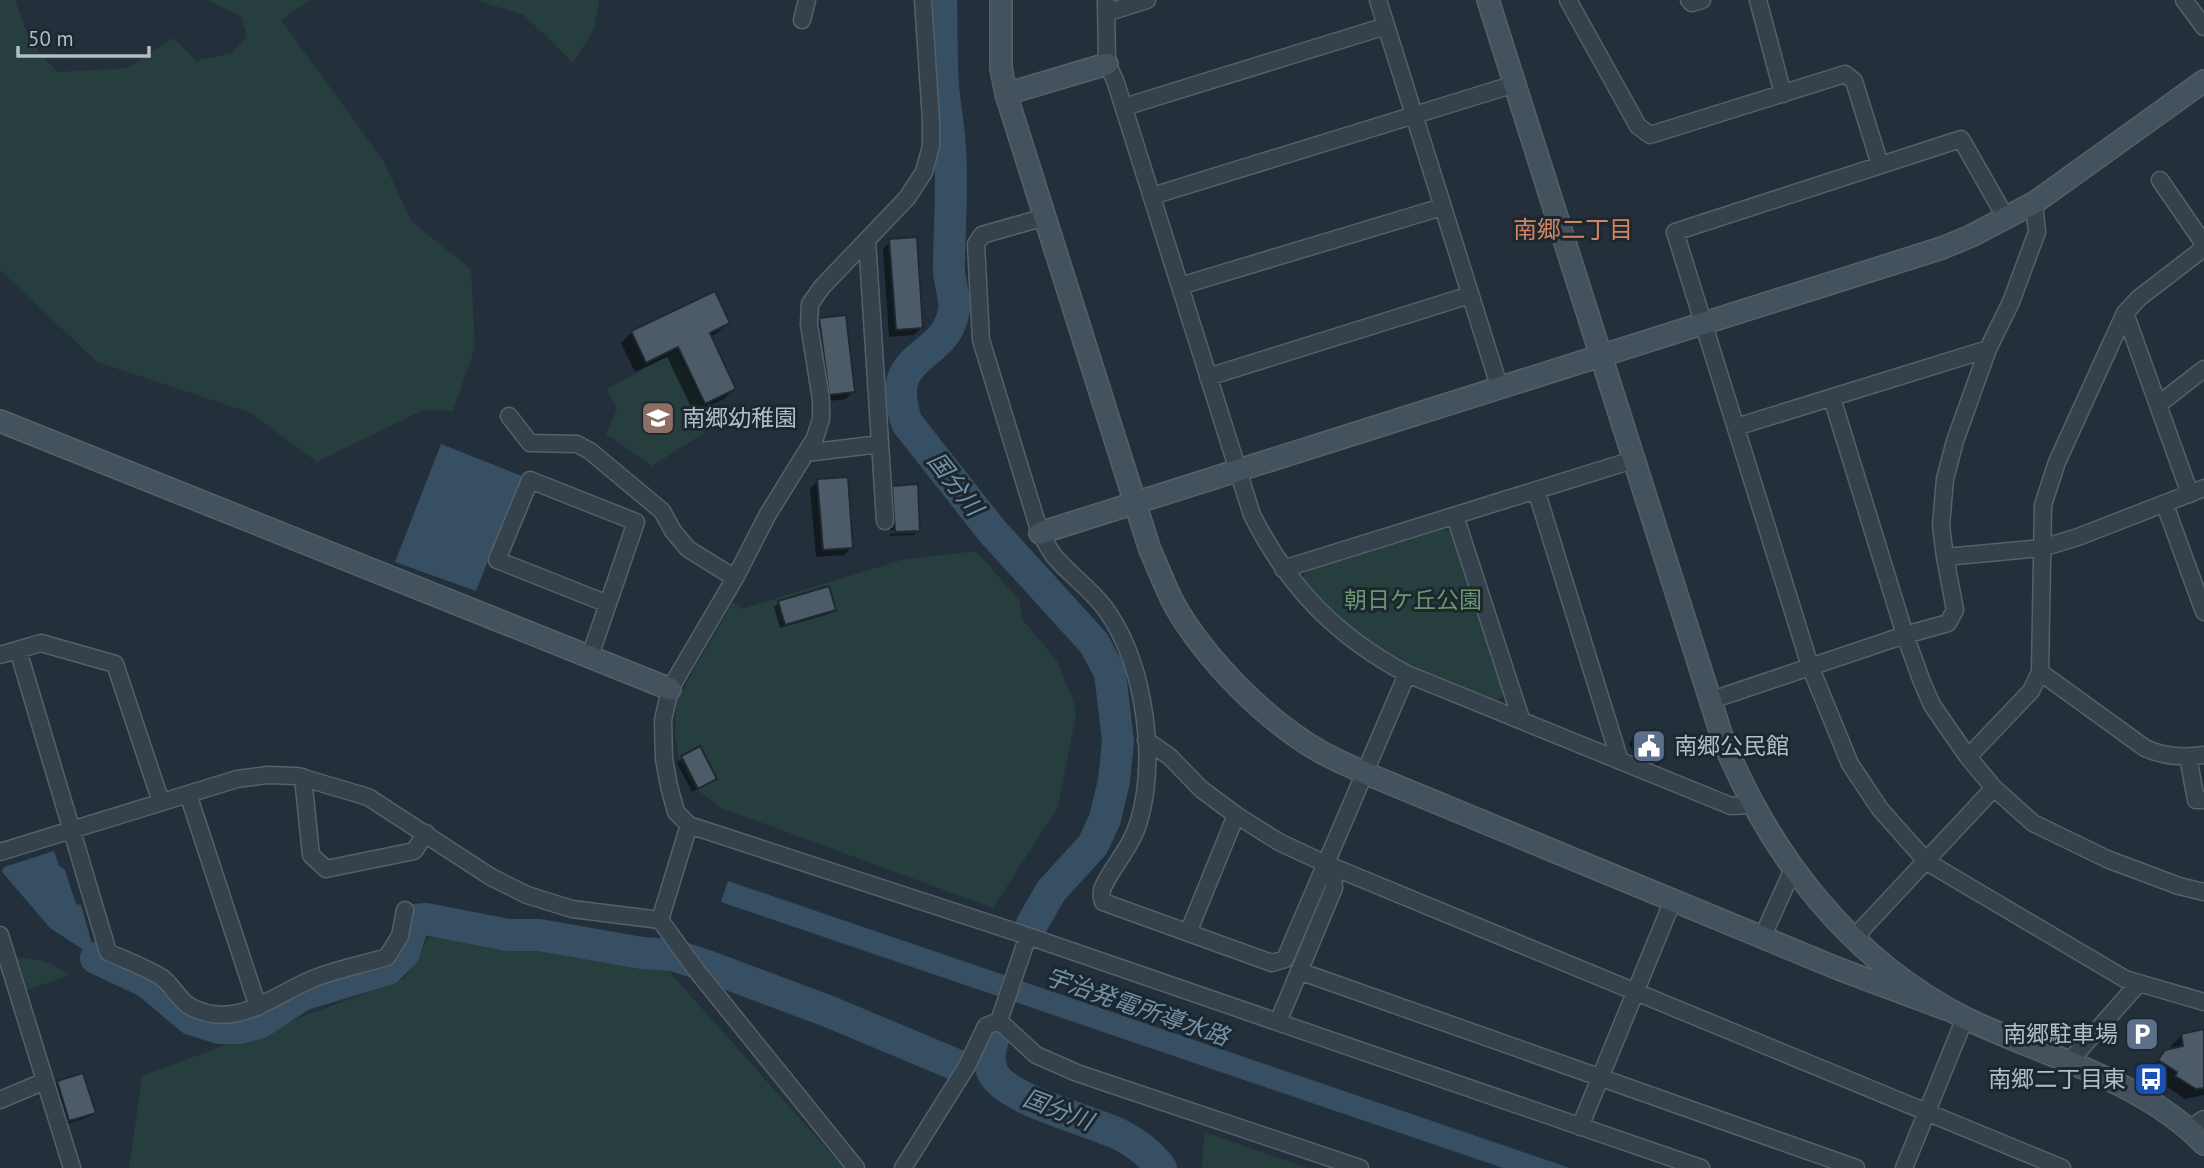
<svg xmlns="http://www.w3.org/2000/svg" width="2204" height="1168" font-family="'PT Sans','Noto Sans JP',sans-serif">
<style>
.green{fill:#263e3d}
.water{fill:#364f62}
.shadow{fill:#0007}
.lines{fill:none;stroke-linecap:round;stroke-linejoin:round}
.river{stroke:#364f62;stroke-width:32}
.building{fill:#4c5b67;stroke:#1e2932;stroke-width:2}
.street-casing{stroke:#556069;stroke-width:19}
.secondary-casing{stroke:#556069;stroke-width:24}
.street{stroke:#36424b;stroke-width:16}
.secondary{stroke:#44525e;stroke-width:21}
.labels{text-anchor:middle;stroke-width:6;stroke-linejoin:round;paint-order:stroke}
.poi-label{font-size:23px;fill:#b2bdc7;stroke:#1c2730;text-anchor:start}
.park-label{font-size:23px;fill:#69986d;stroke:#1c2730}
.neighbourhood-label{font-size:24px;fill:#d38361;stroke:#1c2730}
.water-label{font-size:24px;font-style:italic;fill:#7292aa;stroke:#1c2730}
</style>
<rect width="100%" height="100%" fill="#23303b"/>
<!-- green -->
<path class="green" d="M 0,0 L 15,0 L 30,41 L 57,72 L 128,68 L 173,38 L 196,61 L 232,53 L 247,36 L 241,16 L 206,0 L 310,0 L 281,20 L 383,160 L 411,221 L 471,269 L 475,348 L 453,411 L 423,410 L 317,462 L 251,413 L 97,362 L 0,270 Z
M 476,0 L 599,0 L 594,29 L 573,63 L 524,15 Z
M 677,351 L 710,421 L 704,433 L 652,466 L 606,434 L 617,409 L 607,389 Z
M 1444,529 L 1454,534 L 1505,693 L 1495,702 L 1396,660 L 1363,641 L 1301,584 L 1305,571 Z
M 976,551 L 1019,600 L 1023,620 L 1057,661 L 1073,699 L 1076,715 L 1058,807 L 993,908 L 721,808 L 694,787 L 680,763 L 675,736 L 676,701 L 733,602 L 742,609 L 901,560 Z
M 440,920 L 657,958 L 844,1168 L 129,1168 L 142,1076 L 404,979 Z
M 14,958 C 35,957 52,962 70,975 L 24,991 Z
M 1204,1132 L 1307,1168 L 1202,1168 Z"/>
<!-- water -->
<path class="water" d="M 441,444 L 522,476 L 476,591 L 395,562 Z
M 54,851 L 59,866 L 65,870 L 76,904 L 81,905 L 96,958 L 50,928 L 2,872 L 4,867 Z
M 728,881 L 1570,1168 L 1503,1168 L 721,902 Z"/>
<!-- shadow -->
<path class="shadow" d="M 890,241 L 922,327 L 914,335 L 889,337 L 883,249 Z
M 820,320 L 853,391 L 846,399 L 822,402 L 812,328 Z
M 728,323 L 717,333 L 710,337 L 734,389 L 724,399 L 694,413 L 667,357 L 635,372 L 621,343 L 632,332 Z
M 818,481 L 852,547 L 844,555 L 816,557 L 810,489 Z
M 893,487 L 919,530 L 916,533 L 916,529 L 890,530 L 888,492 Z
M 916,533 L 914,535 L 890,536 L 890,534 Z
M 779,602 L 834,610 L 829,614 L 780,628 L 774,607 Z
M 1634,738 L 1664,759 L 1659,764 L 1646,769 L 1641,753 L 1634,754 L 1629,743 Z
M 682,758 L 715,779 L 692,792 L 677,763 Z
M 2204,1031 L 2204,1095 L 2185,1099 L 2166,1086 L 2168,1083 L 2149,1071 L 2165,1052 L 2172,1050 L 2171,1046 L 2182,1035 Z
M 58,1083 L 94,1112 L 89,1117 L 64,1125 L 53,1087 Z"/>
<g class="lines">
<!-- river -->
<path class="river" d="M 941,0 C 942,28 941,57 943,86 C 945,107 949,128 950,150 C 953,189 949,228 949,267 C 948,281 956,296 954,310 C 946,363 881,349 907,423 L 992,531 L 1094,643 L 1110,673 L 1118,741 L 1114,781 L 1105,819 L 1093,845 L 1051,891 L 1032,924
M 96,958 L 147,982 L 191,1019 L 219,1028 L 239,1028 L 259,1023 L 302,995 L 388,969 L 404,953 L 414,920 L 426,919 L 508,935 L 539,935 L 642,953 L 673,955 L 707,966 L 830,1012 L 959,1066
M 996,1031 C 991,1045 986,1058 993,1073 C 1007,1100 1085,1119 1114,1132 C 1132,1140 1149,1152 1161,1168"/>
</g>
<!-- building -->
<path class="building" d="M 917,237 L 923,328 L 896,330 L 889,239 Z
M 715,291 L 730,323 L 710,333 L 736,389 L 705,404 L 678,347 L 646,363 L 631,331 Z
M 846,315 L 855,392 L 829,395 L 819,318 Z
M 848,477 L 853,548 L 823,550 L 817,479 Z
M 918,484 L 920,531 L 895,532 L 892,486 Z
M 829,586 L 836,610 L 785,625 L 778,601 Z
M 1655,729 L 1666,759 L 1651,765 L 1645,749 L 1639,751 L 1633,736 Z
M 700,746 L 717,779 L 698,789 L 681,756 Z
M 2204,1029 L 2204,1088 L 2196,1089 L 2175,1076 L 2177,1072 L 2158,1060 L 2165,1050 L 2183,1046 L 2181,1034 Z
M 83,1073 L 96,1113 L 69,1121 L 57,1081 Z"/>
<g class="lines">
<!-- street casing -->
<g class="street-casing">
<path id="street" d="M 923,0 L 931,120 L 931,146 L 924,172 L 907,198 L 822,287 L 810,304 L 809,324 L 821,400 L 821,419 L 815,438 L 768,514 L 735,578 L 670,689 L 663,720 L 664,759 L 669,786 L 676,812 L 689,825 L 1028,936 L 1701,1168
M 1106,0 L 1107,64 L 1115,80 L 1252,515 C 1289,588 1336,636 1407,674 L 1731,806 L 1752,805
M 1378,0 L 1500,389
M 1568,0 L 1638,126 L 1650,135 L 1845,74 L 1854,81 L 1880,165
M 1689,0 L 1692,3 L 1702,0
M 1758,0 L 1783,94
M 2184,0 L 2204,27
M 1106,13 L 1147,0
M 802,20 L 807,0
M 1124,107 L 1386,26
M 2160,180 L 2204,244
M 1152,196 L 1515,84
M 1045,217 L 982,235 L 976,244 L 981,340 L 1040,533 C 1045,541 1049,549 1054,556 C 1071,576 1095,592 1109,614 C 1145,668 1157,759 1139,821 C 1132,846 1114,864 1103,887 C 1101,892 1101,896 1103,902 L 1272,963 L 1285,959 L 1407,674
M 2006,218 L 1961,139 L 1675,232 L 1810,666 L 1850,764 L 1880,809 L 1927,862 L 2125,979 L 2204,1002
M 867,240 L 885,521
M 1180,286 L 1442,207
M 2125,313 L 2190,494
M 1208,377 L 1470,295
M 1832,398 L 1905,635 L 1922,682 L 1932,705 L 1968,757 L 1994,788 L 2033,823 L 2107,859 L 2179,886 L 2204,892
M 2159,404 L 2204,369
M 509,416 L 530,443 L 577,444 L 590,451 L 662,511 L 673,531 L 688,549 L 735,578
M 1736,427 L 1988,349
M 806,453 L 880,444
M 1536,490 L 1620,761
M 2165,505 L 2204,612
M 1455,516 L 1521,719
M 1945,557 L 2042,548 L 2078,537 L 2204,488
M 1283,569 L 1633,460
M 18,650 L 108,952 C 125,960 145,967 161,977 C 173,985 179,1001 191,1007 C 237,1031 274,994 315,978 C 338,969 364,964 387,957 L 400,936 L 405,910
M 0,655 L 41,643 L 115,664 L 161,802
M 589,659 L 636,522 L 530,480 L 497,560 L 608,604
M 2040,672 L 2145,748 C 2165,757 2183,758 2204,755
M 1709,701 L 1905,635 L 1948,623 L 1955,610 L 1945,557 L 1941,526 L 1945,479 L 1955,441 L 1988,349 L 2011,302 L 2037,232 L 2034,203
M 1146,740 L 1170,757 L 1201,789 L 1236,815 L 1279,842 L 1326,864 L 2062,1168
M 1968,757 L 2031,691 L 2040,672 L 2043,505 L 2057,462 L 2125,313 L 2139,298 L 2204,248
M 2188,757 L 2196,800 L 2204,800
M 303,777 L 311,855 L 326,869 L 414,851 L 426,833
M 188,794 L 258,1007
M 0,852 L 237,779 L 267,775 L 297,776 L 368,797 L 491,877 L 527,895 L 572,909 L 660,920 L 689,825
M 660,920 L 697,971 L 856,1168
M 1188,933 L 1236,815
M 0,935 L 72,1168
M 1762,938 L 1793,869
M 1856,941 L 1863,928 L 1994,788
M 1299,971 L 1856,1168
M 999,1021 L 1036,1055 L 1077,1073 L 1360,1168
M 1278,1022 L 1334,888 L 1333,875 L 1326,864
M 2068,1063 L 2138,984
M 0,1100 L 45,1081
M 1580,1127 L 1673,900
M 2189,1129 L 2204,1119
M 903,1168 L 967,1066 L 986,1026 L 999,1021 L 1028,936
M 1904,1168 L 1965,1018"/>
</g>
<!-- secondary casing -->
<g class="secondary-casing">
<path id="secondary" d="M 1001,0 L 1001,68 L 1006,94 L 1150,550 C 1158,567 1165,587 1174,604 C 1205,659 1266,721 1321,752 C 1335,760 1350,766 1365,773 L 1839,969 L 1946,1009
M 1488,0 L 1723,740 C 1771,857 1851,960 1965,1018 C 2043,1056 2143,1080 2204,1144
M 1006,94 L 1107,64
M 0,421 L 670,689
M 1040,533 L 1942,248 L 1971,236 L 2034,203 L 2204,81"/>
</g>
<!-- street -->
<use href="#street" class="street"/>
<!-- secondary -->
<use href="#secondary" class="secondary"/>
</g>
<!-- icons -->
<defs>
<g id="school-square" transform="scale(1.75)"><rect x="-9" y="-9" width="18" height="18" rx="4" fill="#8d6e63" stroke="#1c2730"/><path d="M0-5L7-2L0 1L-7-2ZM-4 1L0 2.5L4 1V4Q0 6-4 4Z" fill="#fff"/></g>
<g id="civic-square" transform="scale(1.75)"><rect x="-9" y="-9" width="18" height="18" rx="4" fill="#5c6f8a" stroke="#1c2730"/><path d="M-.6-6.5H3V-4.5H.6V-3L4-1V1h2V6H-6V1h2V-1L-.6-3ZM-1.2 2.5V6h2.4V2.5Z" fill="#fff"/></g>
<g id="parking-square" transform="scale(1.75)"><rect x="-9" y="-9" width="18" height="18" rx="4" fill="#5c6f8a" stroke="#1c2730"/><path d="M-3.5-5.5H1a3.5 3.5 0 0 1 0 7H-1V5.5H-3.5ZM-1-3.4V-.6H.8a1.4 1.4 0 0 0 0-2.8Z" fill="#fff"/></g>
<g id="bus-square" transform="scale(1.75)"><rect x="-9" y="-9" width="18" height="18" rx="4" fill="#1a4fb4" stroke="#1c2730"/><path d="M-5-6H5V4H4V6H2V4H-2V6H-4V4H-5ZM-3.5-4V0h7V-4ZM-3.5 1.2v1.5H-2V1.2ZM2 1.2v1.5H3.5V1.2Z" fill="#fff"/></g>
</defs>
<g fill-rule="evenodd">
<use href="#school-square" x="658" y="418"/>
<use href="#civic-square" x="1649" y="746"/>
<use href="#parking-square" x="2142" y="1034"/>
<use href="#bus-square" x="2151" y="1079"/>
</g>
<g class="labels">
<!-- poi labels -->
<g class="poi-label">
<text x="682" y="426">南郷幼稚園</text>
<text x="1674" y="754">南郷公民館</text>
<text x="2118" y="1042" text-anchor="end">南郷駐車場</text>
<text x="2126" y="1087" text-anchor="end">南郷二丁目東</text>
</g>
<!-- park labels -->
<g class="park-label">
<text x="1413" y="608">朝日ケ丘公園</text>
</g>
<!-- neighbourhood labels -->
<g class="neighbourhood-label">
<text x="1573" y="238">南郷二丁目</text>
</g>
<!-- water labels -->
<g class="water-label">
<text transform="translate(955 484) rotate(52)" y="8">国分川</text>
<text transform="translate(1137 1007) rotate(19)" y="8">宇治発電所導水路</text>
<text transform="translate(1058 1110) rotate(21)" y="8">国分川</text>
</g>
</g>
<!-- scale -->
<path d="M18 46v10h131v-10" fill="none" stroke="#b2bdc7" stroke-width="3.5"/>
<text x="28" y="46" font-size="21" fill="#b2bdc7" stroke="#1c2730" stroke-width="5" paint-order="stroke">50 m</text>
</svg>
